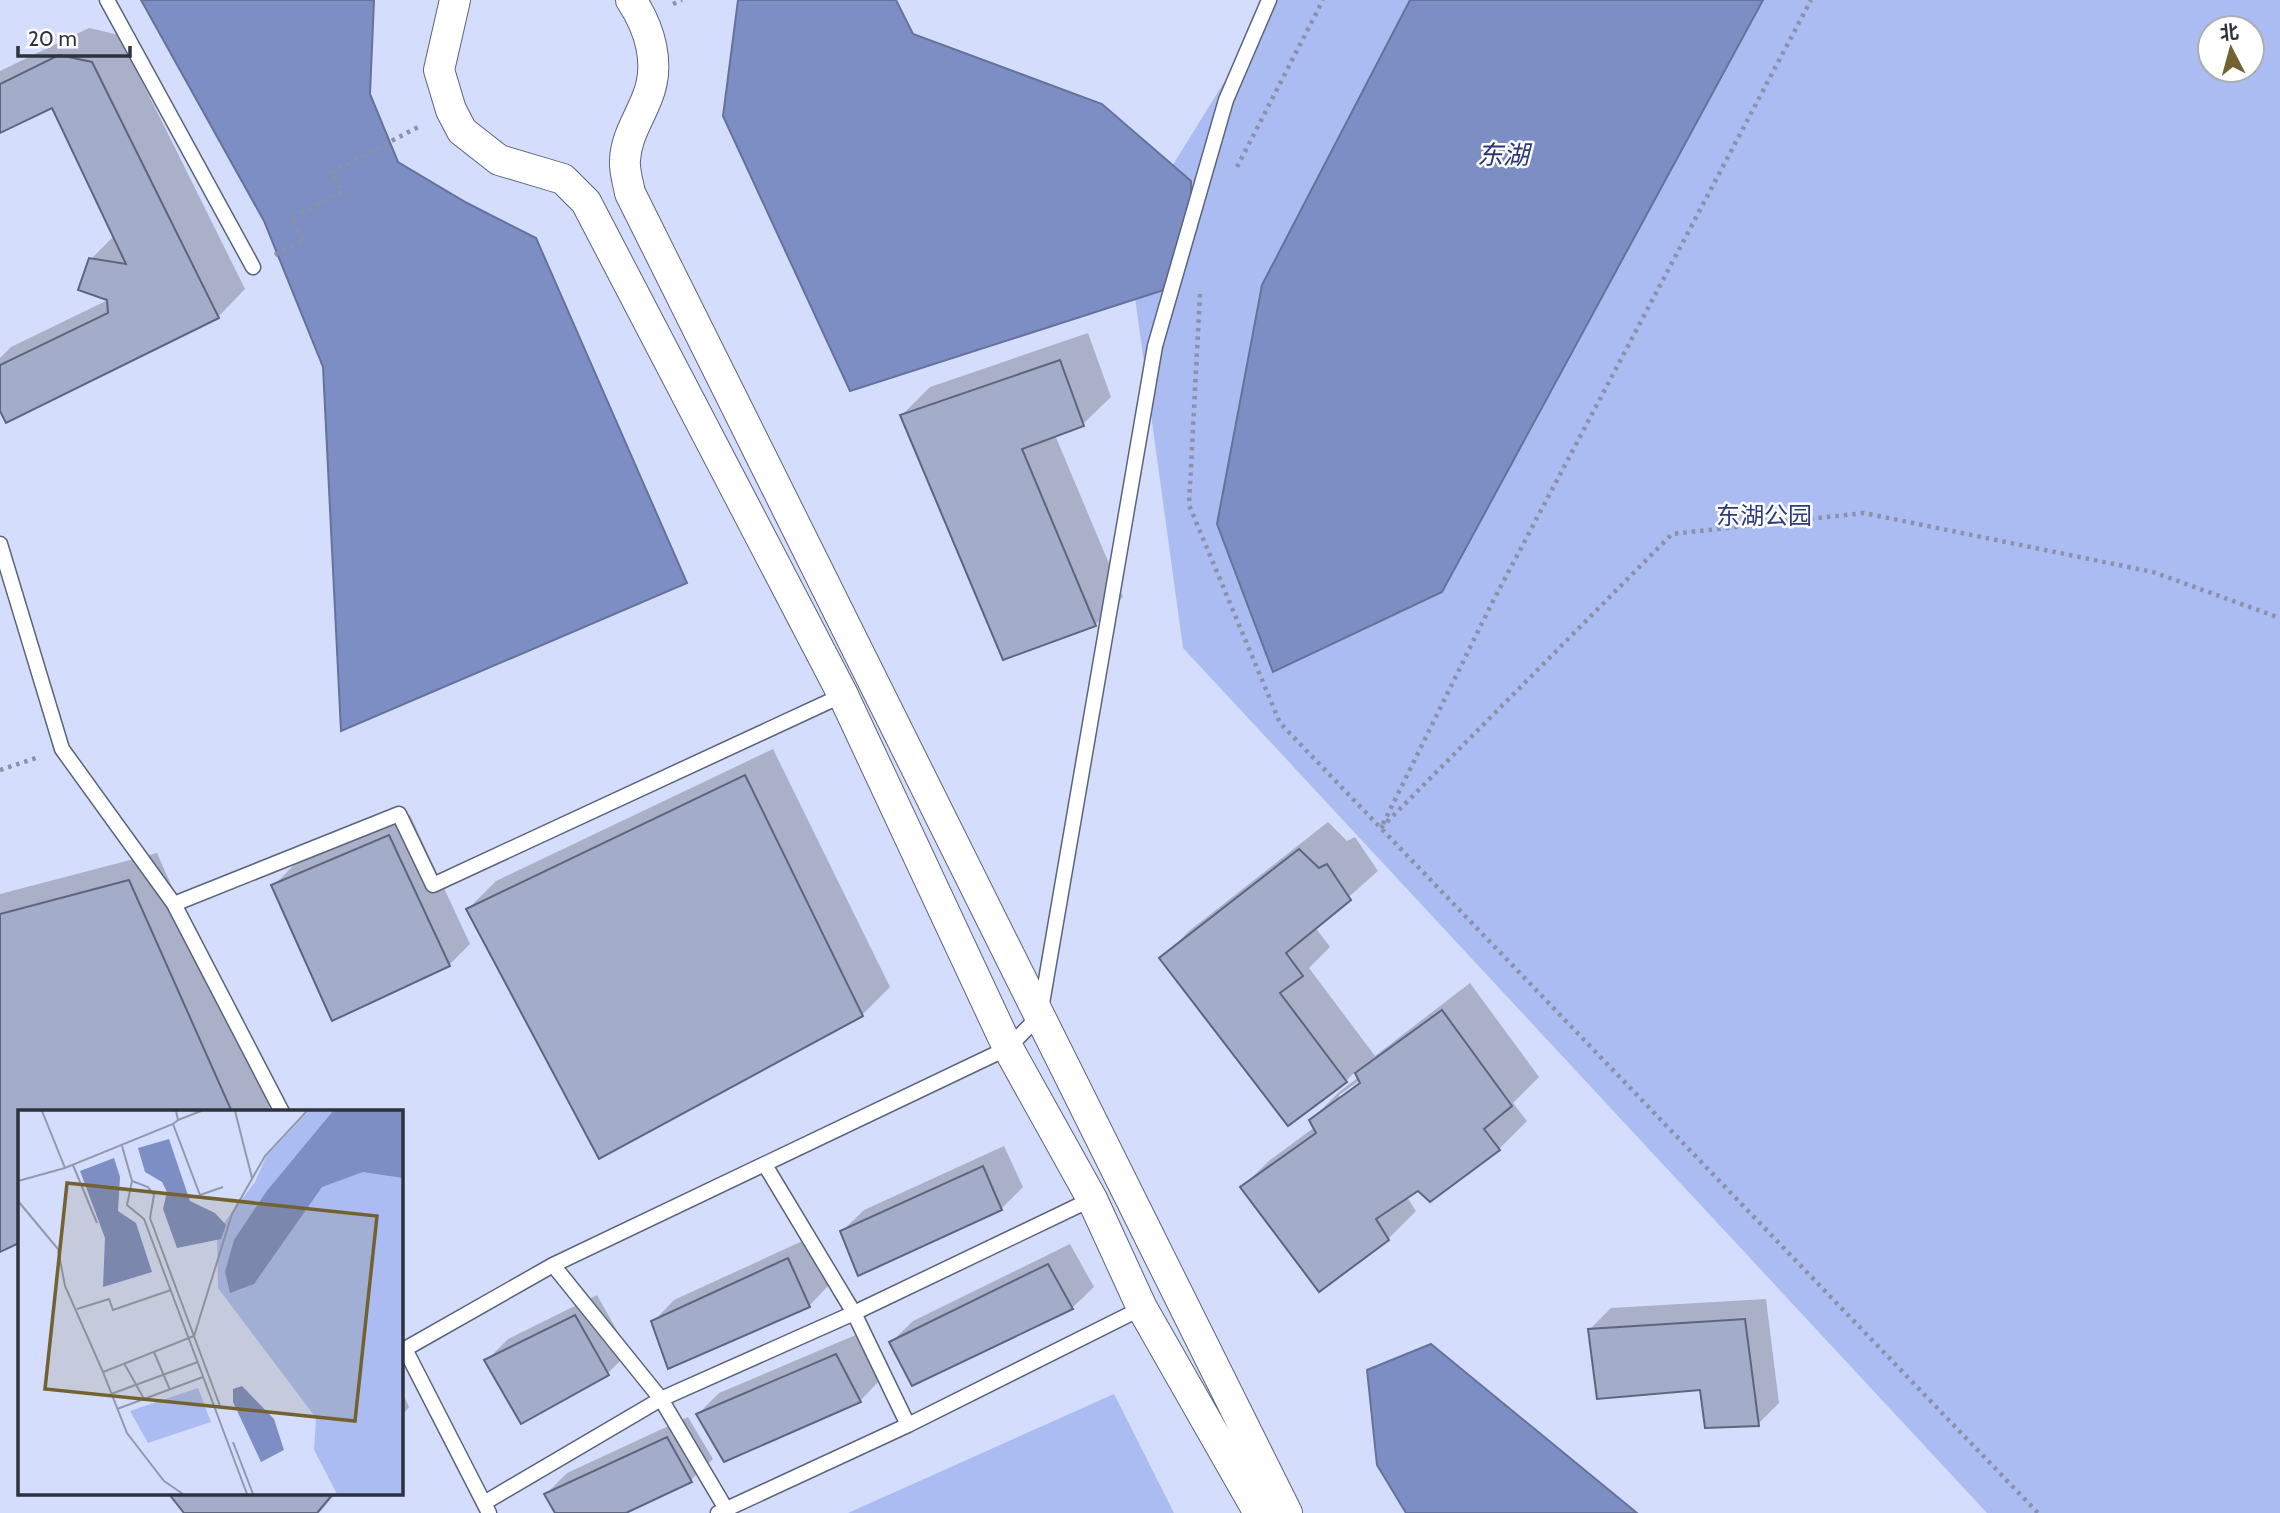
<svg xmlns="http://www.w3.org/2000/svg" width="2280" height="1513" font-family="Cabin,'Noto Sans SC',sans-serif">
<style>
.green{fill:#abbcf2;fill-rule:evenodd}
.water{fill:#7d8ec4;stroke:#65729c;stroke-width:2}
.shadow{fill:#0003;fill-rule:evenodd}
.building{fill:#a3acc8;stroke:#5d657f;stroke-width:2}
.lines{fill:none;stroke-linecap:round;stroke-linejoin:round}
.lane-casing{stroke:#5b637d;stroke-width:17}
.street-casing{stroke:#5b637d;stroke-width:32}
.path{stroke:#8b91a7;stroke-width:4.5;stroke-dasharray:3.5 5;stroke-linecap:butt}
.lane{stroke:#fff;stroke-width:14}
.street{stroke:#fff;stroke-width:30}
.labels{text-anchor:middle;stroke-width:5;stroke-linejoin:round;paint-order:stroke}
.park-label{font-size:24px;fill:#2d3c7e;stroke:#fff}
.water-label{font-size:26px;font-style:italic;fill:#2a3779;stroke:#fff}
.inset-road{fill:none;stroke:#9299af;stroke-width:2}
.view{fill:#736230;fill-opacity:0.15;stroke:#736230;stroke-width:3.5}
.inset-edge{fill:none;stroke:#2e323d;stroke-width:3.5}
</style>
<rect width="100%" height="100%" fill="#d4ddfb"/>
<!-- green -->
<path class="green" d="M 1275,0 L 2280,0 L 2280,1513 L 1987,1513 L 1183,648 L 1127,239 ZM 2210,28 L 2252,28 L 2252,70 L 2210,70 Z
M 1114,1394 L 1174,1513 L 848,1513 Z"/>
<!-- water -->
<path class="water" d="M 141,0 L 374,0 L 370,94 L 398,162 L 467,203 L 536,238 L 687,583 L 341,731 L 323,367 L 264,221 Z
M 738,0 L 896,0 L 913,34 L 1102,104 L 1191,181 L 1191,204 L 1164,290 L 850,391 L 723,116 Z
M 1410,0 L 1763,0 L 1442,592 L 1273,672 L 1217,524 L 1262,285 Z
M 1431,1344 L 1637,1513 L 1406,1513 L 1377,1465 L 1367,1370 Z"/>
<!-- shadow -->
<path class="shadow" d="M 89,28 L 119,35 L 245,289 L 218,317 L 0,408 L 0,358 L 11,347 L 110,299 L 91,259 L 114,236 L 53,106 L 0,131 L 0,71 Z
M 1088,333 L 1111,397 L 1083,424 L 1055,435 L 1123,597 L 1095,625 L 902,415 L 930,387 Z
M 773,749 L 890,987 L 862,1015 L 468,909 L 496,881 Z
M 410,815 L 470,944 L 449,965 L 273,886 L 294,865 Z
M 1328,822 L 1347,841 L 1355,837 L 1378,871 L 1315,927 L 1330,947 L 1309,968 L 1375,1056 L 1470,983 L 1539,1077 L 1513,1103 L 1527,1121 L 1499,1149 L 1407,1197 L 1416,1211 L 1388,1239 L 1242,1187 L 1270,1160 L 1315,1127 L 1311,1120 L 1339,1092 L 1359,1077 L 1356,1071 L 1346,1081 L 1161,959 L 1189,931 ZM 1366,1076 L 1368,1079 L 1339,1100 L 1339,1095 Z
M 157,853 L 270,1107 L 264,1112 L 19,1112 L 19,1241 L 0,1250 L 0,894 Z
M 1004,1146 L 1023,1187 L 1001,1209 L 842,1231 L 864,1210 Z
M 809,1238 L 830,1284 L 809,1306 L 653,1322 L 674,1300 Z
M 1070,1244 L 1094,1287 L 1072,1308 L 913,1384 L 891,1342 L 913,1321 Z
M 597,1295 L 629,1352 L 608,1373 L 487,1360 L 508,1339 Z
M 1766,1299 L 1779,1403 L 1758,1424 L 1701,1389 L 1590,1329 L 1611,1308 Z
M 858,1334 L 881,1379 L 860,1401 L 698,1414 L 719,1393 Z
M 401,1390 L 409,1407 L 401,1417 Z
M 688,1417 L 713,1459 L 691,1480 L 621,1513 L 557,1513 L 546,1494 L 567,1473 Z
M 171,1494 L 335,1494 L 319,1513 L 187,1513 Z"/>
<!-- building -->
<path class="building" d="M 59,55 L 92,62 L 219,318 L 6,423 L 0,411 L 0,365 L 108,313 L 107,300 L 78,290 L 89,258 L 126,264 L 52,108 L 0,133 L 0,84 Z
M 1060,360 L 1084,426 L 1022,449 L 1096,626 L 1003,660 L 900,415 Z
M 745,775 L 863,1016 L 599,1159 L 466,909 Z
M 389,835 L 450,966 L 332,1021 L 271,885 Z
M 1299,849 L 1319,868 L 1327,864 L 1351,900 L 1286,953 L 1303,976 L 1280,993 L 1347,1082 L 1288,1126 L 1159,958 Z
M 129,880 L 232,1112 L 19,1112 L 19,1243 L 0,1252 L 0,914 Z
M 1442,1010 L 1512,1106 L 1484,1129 L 1500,1150 L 1430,1202 L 1418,1191 L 1376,1219 L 1389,1240 L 1319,1292 L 1240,1187 L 1316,1133 L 1309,1120 L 1360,1083 L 1355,1073 Z
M 983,1166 L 1002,1210 L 858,1276 L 840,1231 Z
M 788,1258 L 810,1307 L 668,1369 L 651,1321 Z
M 1048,1264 L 1073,1309 L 912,1386 L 889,1342 Z
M 575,1315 L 609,1375 L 521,1424 L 484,1360 Z
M 1745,1319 L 1759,1426 L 1705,1428 L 1700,1390 L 1597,1399 L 1588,1329 Z
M 836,1354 L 861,1402 L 724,1462 L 696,1414 Z
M 667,1437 L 692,1482 L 626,1513 L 555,1513 L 544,1494 Z
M 169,1494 L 333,1494 L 317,1513 L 184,1513 Z"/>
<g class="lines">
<!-- lane casing -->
<g class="lane-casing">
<path id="lane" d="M 107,0 L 253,267
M 0,544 L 62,749 L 174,904 L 282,1112
M 174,904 L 399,814 L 433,885 L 843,695
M 765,1165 L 854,1313 L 908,1425
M 553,1265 L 661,1399 L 726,1509
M 484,1503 L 661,1399 L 854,1313 L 1092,1199
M 489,1513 L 405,1349 L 553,1265 L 1008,1048 L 1040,1015 L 1155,346 L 1226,100 L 1269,0
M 718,1513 L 908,1425 L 1142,1308"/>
</g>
<!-- street casing -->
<g class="street-casing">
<path id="street" d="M 455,0 L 439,70 L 451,110 L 462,131 L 499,160 L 563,179 L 586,202 L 843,695 L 1008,1048 L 1092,1199 L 1142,1308 L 1259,1513
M 631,0 C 650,28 661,65 647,98 C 639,119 626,137 625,160 C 624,170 628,182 630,193 L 1287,1513"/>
</g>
<!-- path -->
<path class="path" d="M 673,4 L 682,0
M 1237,167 L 1323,0
M 275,255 L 304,240 L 292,218 L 342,192 L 332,172 L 420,126
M 1200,294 L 1189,505 L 1280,723 L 2038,1513
M 0,770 L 39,757
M 1383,824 L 1492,603 L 1811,0
M 1381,828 L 1672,534 L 1864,513 L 2153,572 L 2280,618"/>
<!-- lane -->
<use href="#lane" class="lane"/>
<!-- street -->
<use href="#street" class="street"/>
</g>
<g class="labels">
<!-- park labels -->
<g class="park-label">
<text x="1764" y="524">东湖公园</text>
</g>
<!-- water labels -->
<g class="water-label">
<text x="1503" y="164">东湖</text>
</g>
</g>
<!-- overview -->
<g transform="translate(18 1110)">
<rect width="385" height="385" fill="#d4ddfb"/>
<path d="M 291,1 L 385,1 L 385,384 L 319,384 L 296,340 L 298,308 L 200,178 L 199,122 L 237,72 L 248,47 ZM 180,278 L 193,312 L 130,333 L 112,301 Z" fill="#abbcf2"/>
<path d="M 315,1 L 385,1 L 385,68 L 345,62 L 304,77 L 236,174 L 212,183 L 207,162 L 216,130 L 248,82 ZM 151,29 L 172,91 L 197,103 L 208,115 L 203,129 L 159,138 L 145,99 L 149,82 L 144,72 L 127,62 L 120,38 ZM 96,48 L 102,67 L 100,101 L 118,113 L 134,162 L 85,177 L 87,128 L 62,61 ZM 224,276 L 256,309 L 266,340 L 243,352 L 215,292 L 215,279 Z" fill="#7d8ec4"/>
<path class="inset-road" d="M 24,1 L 47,58 L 155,14 L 160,10 L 158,1M 217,1 L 234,68M 160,10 L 183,1M 155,14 L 182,85 L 205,77M 104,36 L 114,71 L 109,95 L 126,109 L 229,384M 55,55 L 79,113M 0,71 L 47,58M 114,71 L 130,77 L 136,85 L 132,108 L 202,296M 0,91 L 40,139 L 47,176 L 85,262M 59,199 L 91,189 L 95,200 L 153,180M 136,242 L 152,280M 106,253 L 126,289M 93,284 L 180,252M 99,299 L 185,267M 215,332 L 235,384M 165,384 L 146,371 L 109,323 L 85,262 L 176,226 L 214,104 L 247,46 L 289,1"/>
<path class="view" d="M 49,73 L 359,106 L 337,311 L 27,279 Z"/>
<rect width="385" height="385" class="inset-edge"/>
</g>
<!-- north arrow -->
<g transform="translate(2231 49) rotate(354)"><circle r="33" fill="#ffffff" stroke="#abadb1" stroke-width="2"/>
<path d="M0-5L12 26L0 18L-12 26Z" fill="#736230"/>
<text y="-10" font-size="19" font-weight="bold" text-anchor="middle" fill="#2e323d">北</text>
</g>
<!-- scale -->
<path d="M18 46v10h112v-10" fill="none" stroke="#2e323d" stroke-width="3.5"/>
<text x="28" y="46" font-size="21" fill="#2e323d" stroke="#ffffff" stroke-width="5" paint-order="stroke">20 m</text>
</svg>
